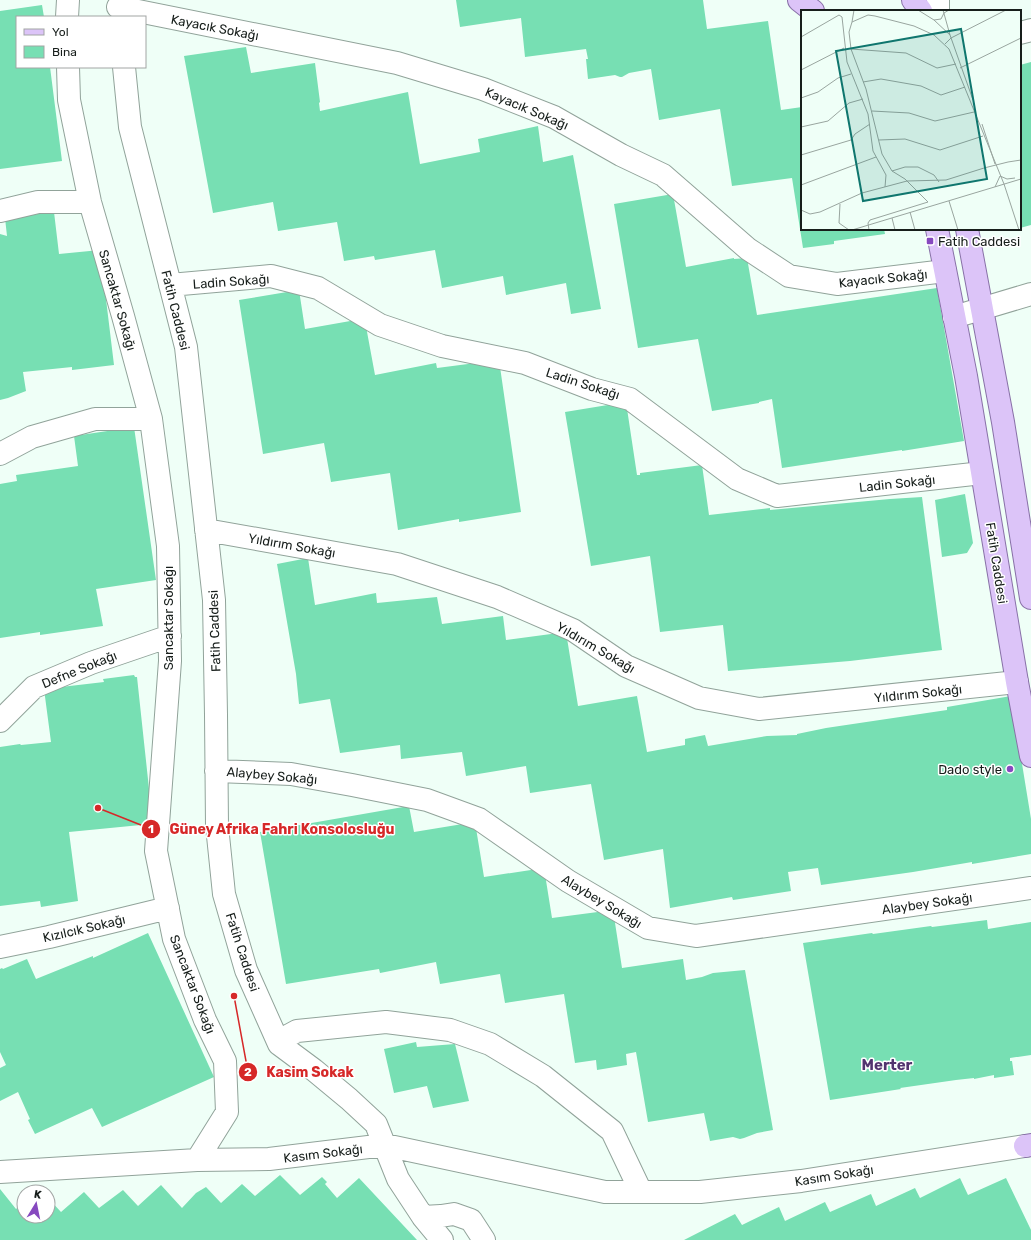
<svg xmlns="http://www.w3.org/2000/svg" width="1031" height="1240" font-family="Rubik,sans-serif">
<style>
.building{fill:#77dfb3}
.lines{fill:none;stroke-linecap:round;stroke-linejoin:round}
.minor-casing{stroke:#91a39a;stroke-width:24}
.major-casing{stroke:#8871a7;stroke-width:24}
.minor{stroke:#fff;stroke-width:22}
.major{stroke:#dcc4f8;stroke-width:22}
.poi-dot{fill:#8649bf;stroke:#fff;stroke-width:1.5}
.labels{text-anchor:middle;stroke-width:3;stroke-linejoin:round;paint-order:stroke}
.street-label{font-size:13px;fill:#171e1b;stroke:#fff}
.poi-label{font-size:13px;fill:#171e1b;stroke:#fff;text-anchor:start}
.quarter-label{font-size:15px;font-weight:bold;fill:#51346e;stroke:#fff}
.inset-road{fill:none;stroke:#99a59f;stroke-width:1}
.view{fill:#0f766e;fill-opacity:0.15;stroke:#0f766e;stroke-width:2}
.inset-edge{fill:none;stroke:#171e1b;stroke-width:2}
.leader{fill:none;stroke:#d62828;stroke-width:1.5}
.callout-dot{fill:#d62828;stroke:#fff;stroke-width:1.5}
.mark-label{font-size:12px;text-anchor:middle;font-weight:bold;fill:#fff}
.callout-label{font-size:14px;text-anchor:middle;font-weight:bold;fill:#d62828;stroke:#fff;stroke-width:3;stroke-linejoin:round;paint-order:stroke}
</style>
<rect width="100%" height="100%" fill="#effff7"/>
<!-- building -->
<path class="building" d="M 456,0 L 703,0 L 707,29 L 768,21 L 781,110 L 802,107 L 802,229 L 884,229 L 885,234 L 834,241 L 834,244 L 803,248 L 792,178 L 732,186 L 720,109 L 659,120 L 651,69 L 629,73 L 622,77 L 620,77 L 615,75 L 588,79 L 586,59 L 588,59 L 586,49 L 525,57 L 521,18 L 460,27 Z
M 42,5 L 44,17 L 17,17 L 17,67 L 50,67 L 62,161 L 0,169 L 0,11 Z
M 246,47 L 251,73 L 315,63 L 320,102 L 319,103 L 320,111 L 408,92 L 420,164 L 480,152 L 478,139 L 538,126 L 543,162 L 573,155 L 601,309 L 571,314 L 566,283 L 506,295 L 503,276 L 442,288 L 435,250 L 375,260 L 374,256 L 344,261 L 337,222 L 278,231 L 273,202 L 213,213 L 184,56 Z
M 1031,62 L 1031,225 L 1020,228 L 1020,65 Z
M 673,194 L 686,267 L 734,258 L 734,259 L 747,258 L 757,315 L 937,288 L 964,441 L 902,451 L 902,450 L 782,468 L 772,399 L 759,402 L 759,403 L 712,411 L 698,339 L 638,348 L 614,204 Z
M 54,212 L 59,254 L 100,250 L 114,365 L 72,370 L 72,367 L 23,372 L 26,391 L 8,398 L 0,400 L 0,234 L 7,236 L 5,218 Z
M 299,290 L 305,329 L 356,320 L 365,321 L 375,375 L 436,363 L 437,368 L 499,360 L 521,512 L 459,522 L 459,519 L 398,530 L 390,473 L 331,482 L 324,443 L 263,454 L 246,345 L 239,300 Z
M 626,402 L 637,475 L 640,475 L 640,473 L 702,465 L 709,515 L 770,508 L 770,510 L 890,499 L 922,497 L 942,650 L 850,661 L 728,671 L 723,625 L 660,632 L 650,556 L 591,566 L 565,412 Z
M 134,427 L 156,580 L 96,589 L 103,626 L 40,635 L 40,632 L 0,638 L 0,484 L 17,481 L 16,475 L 78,466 L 74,436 Z
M 965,494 L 973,543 L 967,553 L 942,557 L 935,500 Z
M 308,558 L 315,605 L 376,593 L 377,603 L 437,597 L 442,624 L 503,616 L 506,640 L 566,632 L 578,706 L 637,696 L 647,752 L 685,745 L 685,739 L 705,735 L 708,746 L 767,736 L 797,735 L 797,734 L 826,728 L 947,710 L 947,707 L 1011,696 L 1031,819 L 1031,854 L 972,864 L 972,862 L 913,872 L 821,885 L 818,868 L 788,872 L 791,891 L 733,900 L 732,897 L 670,908 L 663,849 L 604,860 L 591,784 L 530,793 L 526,766 L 466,776 L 462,752 L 401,759 L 400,745 L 340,753 L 330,699 L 299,704 L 296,674 L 277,564 Z
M 134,675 L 135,677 L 137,677 L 150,798 L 149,798 L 151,824 L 69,832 L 78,901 L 41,907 L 40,901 L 0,906 L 0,747 L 20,744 L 21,745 L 51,742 L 44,689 L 104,682 L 103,679 Z
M 409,806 L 414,832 L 475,822 L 484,877 L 544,868 L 552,918 L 613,910 L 622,968 L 683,959 L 686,980 L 702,977 L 713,973 L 745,970 L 773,1130 L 757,1133 L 744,1138 L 740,1139 L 733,1137 L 710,1141 L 704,1113 L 648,1122 L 636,1052 L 626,1054 L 627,1065 L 597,1070 L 596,1060 L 575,1063 L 564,994 L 505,1003 L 500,974 L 440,984 L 436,962 L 380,973 L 379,969 L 286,984 L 260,832 Z
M 987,920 L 988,929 L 1031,922 L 1031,1055 L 1010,1058 L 1010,1061 L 1012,1061 L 1014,1075 L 994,1078 L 994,1075 L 974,1079 L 974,1078 L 956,1080 L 900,1088 L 901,1089 L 830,1100 L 803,943 L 872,933 L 873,934 L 931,926 L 932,927 Z
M 148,933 L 214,1077 L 102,1127 L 92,1108 L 35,1134 L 28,1120 L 30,1119 L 18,1092 L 0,1101 L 0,1068 L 6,1065 L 0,1052 L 0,969 L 2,968 L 3,969 L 27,959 L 36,979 L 93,956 L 93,958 Z
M 416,1042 L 417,1047 L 455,1044 L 469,1101 L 433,1108 L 427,1086 L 394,1093 L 384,1049 Z
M 280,1175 L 300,1195 L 322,1177 L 327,1182 L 325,1184 L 337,1198 L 359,1178 L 417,1240 L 0,1240 L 0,1189 L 16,1209 L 24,1202 L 24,1216 L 48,1216 L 48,1198 L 61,1212 L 84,1192 L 99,1208 L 123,1190 L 138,1206 L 161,1185 L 182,1208 L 196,1193 L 206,1187 L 221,1203 L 242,1184 L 255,1196 Z
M 960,1178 L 968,1195 L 1006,1178 L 1031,1230 L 1031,1240 L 684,1240 L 735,1214 L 742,1225 L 779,1207 L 785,1221 L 825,1202 L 830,1212 L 871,1194 L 876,1206 L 915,1188 L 920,1198 Z"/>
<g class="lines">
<!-- minor casing -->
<g class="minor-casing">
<path id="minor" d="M 938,0 L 938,11
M 118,7 L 397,63 L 483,89 L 554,117 L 621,155 L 663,175 L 748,249 L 789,276 L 837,284 L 945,271
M 67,17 L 68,0
M 1020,33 L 1031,30
M 68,67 L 69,100 L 90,202 L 123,316 L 151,419 L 168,546 L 170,661 L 156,851 L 174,939 L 205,1020 L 225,1061 L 227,1112 L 197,1160
M 124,67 L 130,127 L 186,347 L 214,600 L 216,715 L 217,826 L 224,894 L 246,970 L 279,1044 L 314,1070 L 349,1099 L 376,1124 L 398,1179 L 423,1217 L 442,1240
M 0,211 L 38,202 L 90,202
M 170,285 L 271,276 L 318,288 L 380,325 L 442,346 L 525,363 L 592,389 L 630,399 L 737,479 L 777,496 L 982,473
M 954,317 L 1031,294
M 0,454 L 32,437 L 95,419 L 151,419
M 206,530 L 397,564 L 497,597 L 573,630 L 626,666 L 699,698 L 759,709 L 1017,682
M 0,721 L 34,687 L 91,663 L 170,636
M 216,771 L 291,774 L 352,785 L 427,800 L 479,819 L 568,881 L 648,928 L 696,936 L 1031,888
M 0,947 L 49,937 L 168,908
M 279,1044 L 286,1037 L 297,1031 L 386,1022 L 450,1030 L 490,1044 L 543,1076 L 612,1131 L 641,1192
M 0,1172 L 197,1160 L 269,1159 L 385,1145 L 605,1192 L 700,1192 L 801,1181 L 1025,1146
M 423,1217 L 441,1216 L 454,1214 L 471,1220 L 484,1240"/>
</g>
<!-- major casing -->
<g class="major-casing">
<path id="major" d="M 799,0 L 813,11
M 913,0 L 921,11
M 937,229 L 966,376 L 1017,682 L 1031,756
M 967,229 L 1003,422 L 1031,598
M 1025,1146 L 1031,1145"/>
</g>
<!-- minor -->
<use href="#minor" class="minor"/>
<!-- major -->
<use href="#major" class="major"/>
</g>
<!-- markers -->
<g class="poi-dot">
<rect x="926" y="237" width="8" height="8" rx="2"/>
<circle cx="1010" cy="769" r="4"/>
</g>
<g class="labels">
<!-- street labels -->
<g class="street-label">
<text transform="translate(215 27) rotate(11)" y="5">Kayacık Sokağı</text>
<text transform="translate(527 108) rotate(23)" y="5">Kayacık Sokağı</text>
<text transform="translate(883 278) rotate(-6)" y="5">Kayacık Sokağı</text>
<text transform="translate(231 281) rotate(-4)" y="5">Ladin Sokağı</text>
<text transform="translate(118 300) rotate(74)" y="5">Sancaktar Sokağı</text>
<text transform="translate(176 310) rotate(76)" y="5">Fatih Caddesi</text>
<text transform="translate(583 383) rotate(18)" y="5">Ladin Sokağı</text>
<text transform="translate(897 483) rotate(-6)" y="5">Ladin Sokağı</text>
<text transform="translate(292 545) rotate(10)" y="5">Yıldırım Sokağı</text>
<text transform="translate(997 563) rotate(81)" y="5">Fatih Caddesi</text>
<text transform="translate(168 618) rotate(-90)" y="5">Sancaktar Sokağı</text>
<text transform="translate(214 631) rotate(-92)" y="5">Fatih Caddesi</text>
<text transform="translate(596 647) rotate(30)" y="5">Yıldırım Sokağı</text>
<text transform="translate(79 669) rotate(-22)" y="5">Defne Sokağı</text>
<text transform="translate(918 693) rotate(-6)" y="5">Yıldırım Sokağı</text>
<text transform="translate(272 775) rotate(5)" y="5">Alaybey Sokağı</text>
<text transform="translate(602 901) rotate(31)" y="5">Alaybey Sokağı</text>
<text transform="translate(927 903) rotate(-8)" y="5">Alaybey Sokağı</text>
<text transform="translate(84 928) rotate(-13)" y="5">Kızılcık Sokağı</text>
<text transform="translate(243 952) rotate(72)" y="5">Fatih Caddesi</text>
<text transform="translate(193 984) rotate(69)" y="5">Sancaktar Sokağı</text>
<text transform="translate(323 1153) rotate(-7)" y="5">Kasım Sokağı</text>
<text transform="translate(834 1175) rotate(-9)" y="5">Kasım Sokağı</text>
</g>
<!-- poi labels -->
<g class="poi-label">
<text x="938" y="246">Fatih Caddesi</text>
<text x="1002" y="774" text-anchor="end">Dado style</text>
</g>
<!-- quarter labels -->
<g class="quarter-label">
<text x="887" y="1070">Merter</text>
</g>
</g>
<!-- overview -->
<g transform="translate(801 10)">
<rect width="220" height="220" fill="#effff7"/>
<path class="inset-road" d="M 53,0 L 51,12 L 67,5 L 74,6 L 113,16 L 133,25 L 148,39 L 203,174 L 218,220M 117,0 L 133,10 L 149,25 L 172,90M 142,0 L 149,25M 133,10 L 140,9 L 143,3 L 148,0M 51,12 L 48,22 L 50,39 L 65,79 L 81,144 L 91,161 L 104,169 L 127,192 L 69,210 L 67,213 L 68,220M 0,27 L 38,5 L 41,7 L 46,52 L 67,104 L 72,141 L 85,165 L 84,177M 144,34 L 150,28 L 205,0M 50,39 L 105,43 L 136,58 L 155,54M 159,58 L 220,28M 0,60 L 43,38M 62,72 L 80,69 L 120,76 L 140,85 L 164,77M 0,88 L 17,82 L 37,68 L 50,64M 71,101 L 108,103 L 134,111 L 173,102M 181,114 L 194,154M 0,117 L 27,111 L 48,93 L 62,89M 78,130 L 104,129 L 139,140 L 182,126M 0,145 L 50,130 L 54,124 L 69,114M 207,152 L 220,150M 183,158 L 207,152M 91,161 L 104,157 L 117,157 L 133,165 L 138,172M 0,175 L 75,147M 194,177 L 199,166 L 206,169 L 214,168M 148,191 L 157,220M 39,194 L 38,213 L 48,220M 0,200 L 9,204 L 19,202 L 61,183 L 106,171 L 145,170 L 183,158M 109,202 L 114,220M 91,208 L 94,220M 51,220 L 220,169"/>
<path class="view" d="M 160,19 L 186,169 L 62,191 L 35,41 Z"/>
<rect width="220" height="220" class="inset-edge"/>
</g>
<!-- callouts -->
<path class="leader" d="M98 808L151 829M234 996L248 1072"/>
<g class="callout-dot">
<circle cx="98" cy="808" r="4"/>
<circle cx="234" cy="996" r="4"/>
<circle cx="151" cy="829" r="10"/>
<circle cx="248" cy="1072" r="10"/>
</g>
<g class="mark-label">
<text x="151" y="833">1</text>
<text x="248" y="1076">2</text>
</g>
<g class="callout-label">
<text x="282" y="834">Güney Afrika Fahri Konsolosluğu</text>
<text x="310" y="1077">Kasim Sokak</text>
</g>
<!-- legend -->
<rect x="16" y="16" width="130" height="52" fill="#ffffff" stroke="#a2a5a4"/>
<rect x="24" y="29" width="20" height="6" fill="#dcc4f8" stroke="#a2a5a4"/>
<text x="52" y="36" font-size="12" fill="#171e1b">Yol</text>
<rect x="24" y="46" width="20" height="12" fill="#77dfb3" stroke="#a2a5a4"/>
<text x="52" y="56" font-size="12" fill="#171e1b">Bina</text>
<!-- north arrow -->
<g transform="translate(36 1204) rotate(10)"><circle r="19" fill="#ffffff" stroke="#a2a5a4"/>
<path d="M0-3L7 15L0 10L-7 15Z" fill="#8649bf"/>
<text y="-6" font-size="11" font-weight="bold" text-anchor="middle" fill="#171e1b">K</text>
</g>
</svg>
